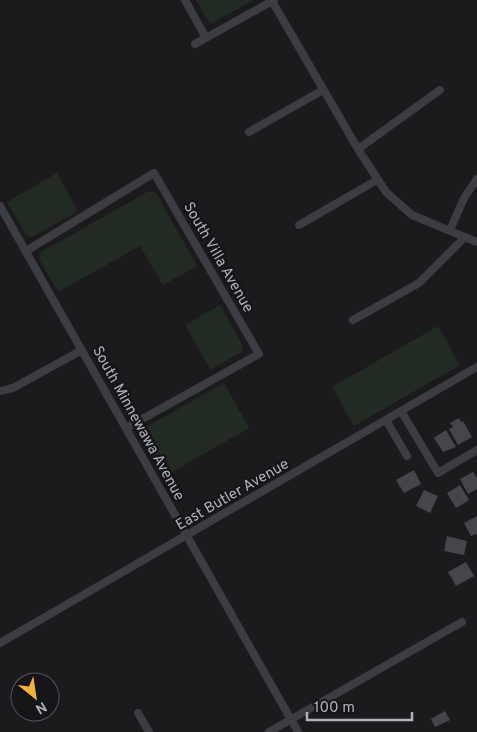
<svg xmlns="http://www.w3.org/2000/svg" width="477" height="732" font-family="Overpass,sans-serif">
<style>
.green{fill:#222b23}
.building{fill:#45464a}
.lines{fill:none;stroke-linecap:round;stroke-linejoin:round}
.minor{stroke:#3c3d42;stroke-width:8}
.labels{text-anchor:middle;stroke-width:5;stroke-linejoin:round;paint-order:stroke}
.street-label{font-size:15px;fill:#aeb2bc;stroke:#161618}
</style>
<rect width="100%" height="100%" fill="#1b1b1d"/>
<!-- green -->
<path class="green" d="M 196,0 L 253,0 L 212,23 L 209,22 Z
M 57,173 L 78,211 L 32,237 L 26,235 L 7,202 Z
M 149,191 L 156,193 L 197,266 L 163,285 L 140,246 L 58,292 L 39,259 L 41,252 Z
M 220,305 L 243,346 L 241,352 L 211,370 L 185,325 Z
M 438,326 L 460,365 L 354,426 L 332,387 Z
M 224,383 L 249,428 L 163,477 L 140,436 L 142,429 Z"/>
<!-- building -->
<path class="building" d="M 459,418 L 461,422 L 463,421 L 472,437 L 458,445 L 449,429 L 453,427 L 450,423 Z
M 446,430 L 456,447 L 443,452 L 434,438 Z
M 414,470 L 421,484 L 404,493 L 396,480 Z
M 473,472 L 477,478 L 477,489 L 468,494 L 460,479 Z
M 460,485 L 469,500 L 456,508 L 447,493 Z
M 424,490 L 438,496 L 430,513 L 416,506 Z
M 477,516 L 477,536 L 476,534 L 471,536 L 464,523 Z
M 447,536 L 467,541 L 464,555 L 444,551 Z
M 466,562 L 474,576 L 456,586 L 448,572 Z
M 445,711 L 450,720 L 435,727 L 431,719 Z"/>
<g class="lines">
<!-- minor -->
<path class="minor" d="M 185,0 L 206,38
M 272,1 L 358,149 L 386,192 L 412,215 L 477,242
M 195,44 L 274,0
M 249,132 L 323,90
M 358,149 L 440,90
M 0,206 L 298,732
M 299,225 L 377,180
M 450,230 L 464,198 L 477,179
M 26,251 L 154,173 L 259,354 L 126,428
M 353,320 L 419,283 L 465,237
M 0,391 L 13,388 L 82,350
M 401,411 L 438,473 L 477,450
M 386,420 L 407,456
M 0,643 L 477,367
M 138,713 L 149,732
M 269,732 L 462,622"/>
</g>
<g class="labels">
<!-- street labels -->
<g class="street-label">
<text transform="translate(219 257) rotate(60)" y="5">South Villa Avenue</text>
<text transform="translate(139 423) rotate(61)" y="5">South Minnewawa Avenue</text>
<text transform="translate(232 494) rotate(-30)" y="5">East Butler Avenue</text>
</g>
</g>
<!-- north arrow -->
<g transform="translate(35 697) rotate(150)"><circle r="24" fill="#161618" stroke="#53545a"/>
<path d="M0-4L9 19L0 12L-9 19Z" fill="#efb240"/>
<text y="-8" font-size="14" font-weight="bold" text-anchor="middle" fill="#aeb2bc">N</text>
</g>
<!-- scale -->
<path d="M307 712v8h105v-8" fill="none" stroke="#aeb2bc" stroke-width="2.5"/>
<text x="314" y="712" font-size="15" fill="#aeb2bc" stroke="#161618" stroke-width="4" paint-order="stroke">100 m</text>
</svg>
